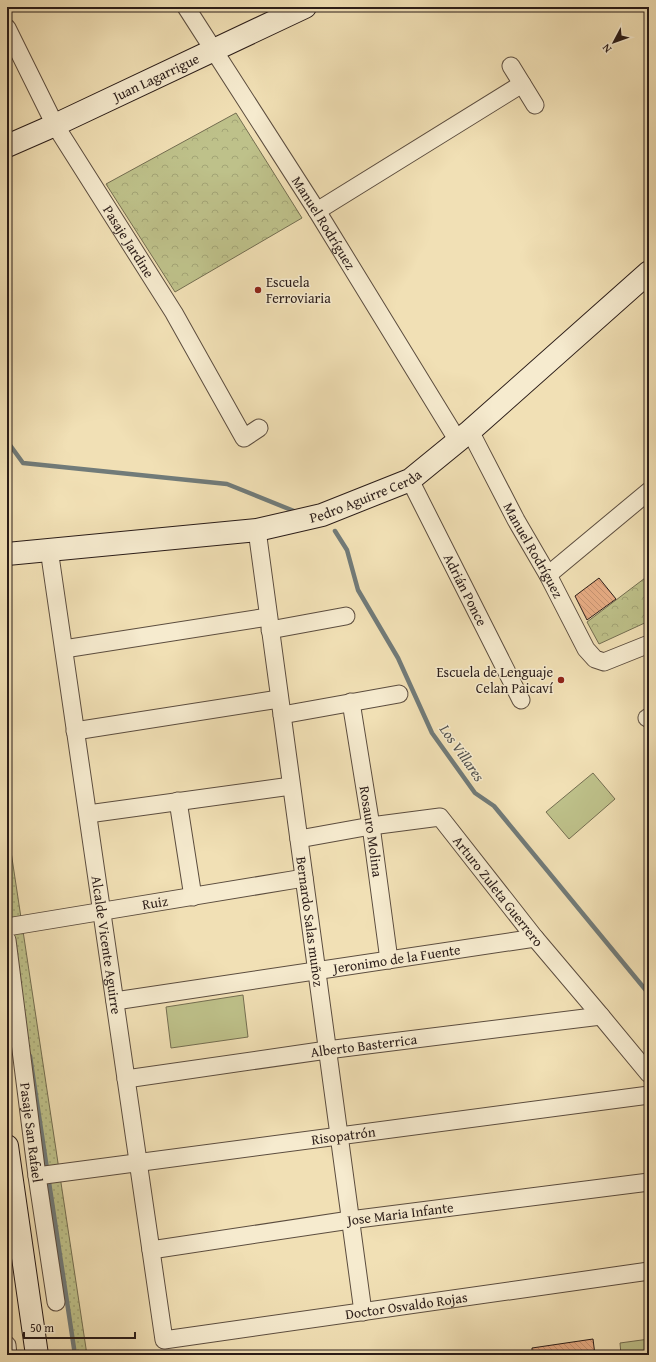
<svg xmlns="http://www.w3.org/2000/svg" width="656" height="1362" font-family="'Gentium Book Plus',serif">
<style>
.grass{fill:url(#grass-dots);stroke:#746e51}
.park{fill:url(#park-crowns);stroke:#746e51}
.pitch{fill:#bec18a;stroke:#746e51}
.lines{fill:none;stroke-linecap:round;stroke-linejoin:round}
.stream{stroke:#717b79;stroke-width:4.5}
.building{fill:url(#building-back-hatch);stroke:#2a1c18}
.street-casing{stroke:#5c4d3f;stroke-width:19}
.secondary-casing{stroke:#2a1c18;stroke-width:24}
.street{stroke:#f6ebcf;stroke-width:17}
.secondary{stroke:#f6ebcf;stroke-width:22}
.poi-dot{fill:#8f2418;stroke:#f6ebcf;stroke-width:1.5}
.labels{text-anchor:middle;stroke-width:3;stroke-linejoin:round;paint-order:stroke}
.street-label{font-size:14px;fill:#2a1c18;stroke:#f6ebcf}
.poi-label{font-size:14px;fill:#2a1c18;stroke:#f6ebcf;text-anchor:start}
.water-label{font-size:15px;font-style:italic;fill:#535350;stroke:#f6ebcf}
</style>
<defs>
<pattern id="grass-dots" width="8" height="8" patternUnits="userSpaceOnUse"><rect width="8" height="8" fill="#bec18a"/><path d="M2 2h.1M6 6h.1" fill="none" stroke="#a3a576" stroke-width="1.8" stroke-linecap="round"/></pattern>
<pattern id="park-crowns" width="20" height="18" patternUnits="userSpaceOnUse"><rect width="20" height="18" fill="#bec18a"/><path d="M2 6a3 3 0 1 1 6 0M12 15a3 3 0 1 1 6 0" fill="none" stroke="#a3a576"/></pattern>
<pattern id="building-back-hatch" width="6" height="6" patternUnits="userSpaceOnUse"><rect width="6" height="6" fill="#e7ac84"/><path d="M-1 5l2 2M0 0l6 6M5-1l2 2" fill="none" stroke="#c69371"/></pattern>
</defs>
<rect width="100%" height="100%" fill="#f1e0b5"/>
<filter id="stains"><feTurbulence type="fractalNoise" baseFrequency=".005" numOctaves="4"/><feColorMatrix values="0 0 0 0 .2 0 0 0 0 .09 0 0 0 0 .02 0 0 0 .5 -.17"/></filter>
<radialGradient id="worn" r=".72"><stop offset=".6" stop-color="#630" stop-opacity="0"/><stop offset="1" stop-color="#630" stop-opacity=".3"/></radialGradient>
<!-- grass -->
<path class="grass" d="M 7,825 L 87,1355 L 75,1355 L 7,902 Z"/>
<!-- park -->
<path class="park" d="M 236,113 L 302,218 L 175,292 L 106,184 Z
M 649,575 L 649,621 L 599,644 L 587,622 Z"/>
<!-- pitch -->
<path class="pitch" d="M 593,773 L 615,799 L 569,839 L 546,812 Z
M 243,995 L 248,1037 L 171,1048 L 166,1007 Z
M 649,1339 L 649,1355 L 621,1355 L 620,1343 Z"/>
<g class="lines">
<!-- stream -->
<path class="stream" d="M 7,441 L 23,463 L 227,484 L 294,511
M 335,531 L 347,550 L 358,590 L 398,658 L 432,733 L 475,793 L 494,806 L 649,994
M 7,902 L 10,922
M 30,1056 L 75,1355"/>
</g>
<!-- building -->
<path class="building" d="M 599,578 L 616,599 L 587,620 L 575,596 Z
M 593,1339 L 595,1355 L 532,1355 L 532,1348 Z"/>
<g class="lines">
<!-- street casing -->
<g class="street-casing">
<g id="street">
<path id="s1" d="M 186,7 L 317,211 L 458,441"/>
<path id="s2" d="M 7,28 L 55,125 L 174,313 L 244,438 L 259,428"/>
<path d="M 511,66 L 535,105"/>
<path d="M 317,211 L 522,84"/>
<path id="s3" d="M 470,431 L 516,520 L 548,575 L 586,649 L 595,659 L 604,662 L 649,644"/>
<path id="s4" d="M 410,480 L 521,700"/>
<path id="s5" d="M 257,530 L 363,1312"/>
<path id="s6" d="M 49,549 L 164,1340 L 649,1271"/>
<path d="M 548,575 L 649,491"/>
<path d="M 270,630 L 346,616"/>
<path d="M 64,649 L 268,617"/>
<path id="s7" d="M 351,702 L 371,826 L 389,960"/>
<path d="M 282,715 L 399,694"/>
<path d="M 647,718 L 649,717"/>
<path d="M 75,731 L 279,699"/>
<path d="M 178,801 L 193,897"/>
<path d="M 88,814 L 291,786"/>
<path id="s8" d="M 299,839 L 371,826 L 440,817 L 535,938 L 601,1016 L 649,1074"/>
<path id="s9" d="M 7,927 L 304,878"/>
<path id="s10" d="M 7,940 L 37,1176 L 56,1302"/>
<path id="s11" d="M 115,1001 L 535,938"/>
<path id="s12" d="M 126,1079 L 327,1050 L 601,1016"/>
<path id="s13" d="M 37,1176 L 649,1095"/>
<path id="s14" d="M 151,1250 L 350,1220 L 649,1182"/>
<path d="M 7,1345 L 8,1355"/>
</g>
</g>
<!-- secondary casing -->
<g class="secondary-casing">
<g id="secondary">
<path id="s15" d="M 7,146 L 55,125 L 305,7"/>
<path id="s16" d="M 7,554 L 257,530 L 322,515 L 410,480 L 470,431 L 649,272"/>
<path d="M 7,1146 L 37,1355"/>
</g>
</g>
<!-- street -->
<use href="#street" class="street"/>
<!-- secondary -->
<use href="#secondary" class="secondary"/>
</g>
<!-- markers -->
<g class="poi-dot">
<circle cx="258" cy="290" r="4"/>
<circle cx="561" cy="680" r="4"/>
</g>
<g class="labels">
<!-- street labels -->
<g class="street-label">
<text dy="5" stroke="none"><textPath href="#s15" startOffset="164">Juan Lagarrigue</textPath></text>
<text dy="5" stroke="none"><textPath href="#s1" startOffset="256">Manuel Rodríguez</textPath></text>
<text dy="5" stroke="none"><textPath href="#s2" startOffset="246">Pasaje Jardine</textPath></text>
<text dy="5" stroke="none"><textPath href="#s16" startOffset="365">Pedro Aguirre Cerda</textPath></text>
<text dy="5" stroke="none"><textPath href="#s3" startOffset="135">Manuel Rodríguez</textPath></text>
<text dy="5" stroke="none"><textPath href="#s4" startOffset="123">Adrián Ponce</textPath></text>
<text dy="5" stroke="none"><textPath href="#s7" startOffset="131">Rosauro Molina</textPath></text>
<text dy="5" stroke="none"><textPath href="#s8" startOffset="237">Arturo Zuleta Guerrero</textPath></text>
<text dy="5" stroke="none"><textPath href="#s9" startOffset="150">Ruiz</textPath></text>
<text dy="5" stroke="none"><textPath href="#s5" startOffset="395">Bernardo Salas muñoz</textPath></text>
<text dy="5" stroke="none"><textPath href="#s6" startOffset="400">Alcalde Vicente Aguirre</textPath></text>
<text dy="5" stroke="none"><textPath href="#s11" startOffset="285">Jeronimo de la Fuente</textPath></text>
<text dy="5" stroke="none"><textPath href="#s12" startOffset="240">Alberto Basterrica</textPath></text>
<text dy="5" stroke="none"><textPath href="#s10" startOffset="194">Pasaje San Rafael</textPath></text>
<text dy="5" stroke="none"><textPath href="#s13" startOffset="309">Risopatrón</textPath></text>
<text dy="5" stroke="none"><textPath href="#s14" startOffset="252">Jose Maria Infante</textPath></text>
<text dy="5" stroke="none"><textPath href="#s6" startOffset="1044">Doctor Osvaldo Rojas</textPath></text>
</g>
<!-- poi labels -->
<g class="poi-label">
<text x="266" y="287">Escuela<tspan x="266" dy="16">Ferroviaria</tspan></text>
<text x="553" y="677" text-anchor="end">Escuela de Lenguaje<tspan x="553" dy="16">Celan Paicaví</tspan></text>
</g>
<!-- water labels -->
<g class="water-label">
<text transform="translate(462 753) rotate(55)" y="5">Los Villares</text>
</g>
</g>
<!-- margin -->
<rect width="656" height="1362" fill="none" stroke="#f1e0b5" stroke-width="24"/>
<rect x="8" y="8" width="640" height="1346" fill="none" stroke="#2a1c18" stroke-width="2"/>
<rect x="12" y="12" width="632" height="1338" fill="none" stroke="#2a1c18"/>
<!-- north arrow -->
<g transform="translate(614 42) rotate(229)" stroke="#f6ebcf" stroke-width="3" paint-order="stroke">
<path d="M0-3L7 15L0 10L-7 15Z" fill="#2a1c18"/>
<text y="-6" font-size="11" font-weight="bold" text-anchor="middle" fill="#2a1c18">N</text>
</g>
<!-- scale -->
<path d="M24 1332v6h111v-6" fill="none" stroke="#2a1c18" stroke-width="2"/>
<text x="30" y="1332" font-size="12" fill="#2a1c18" stroke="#f6ebcf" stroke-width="3" paint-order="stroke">50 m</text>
<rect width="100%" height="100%" filter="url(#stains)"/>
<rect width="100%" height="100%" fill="url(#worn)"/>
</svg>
